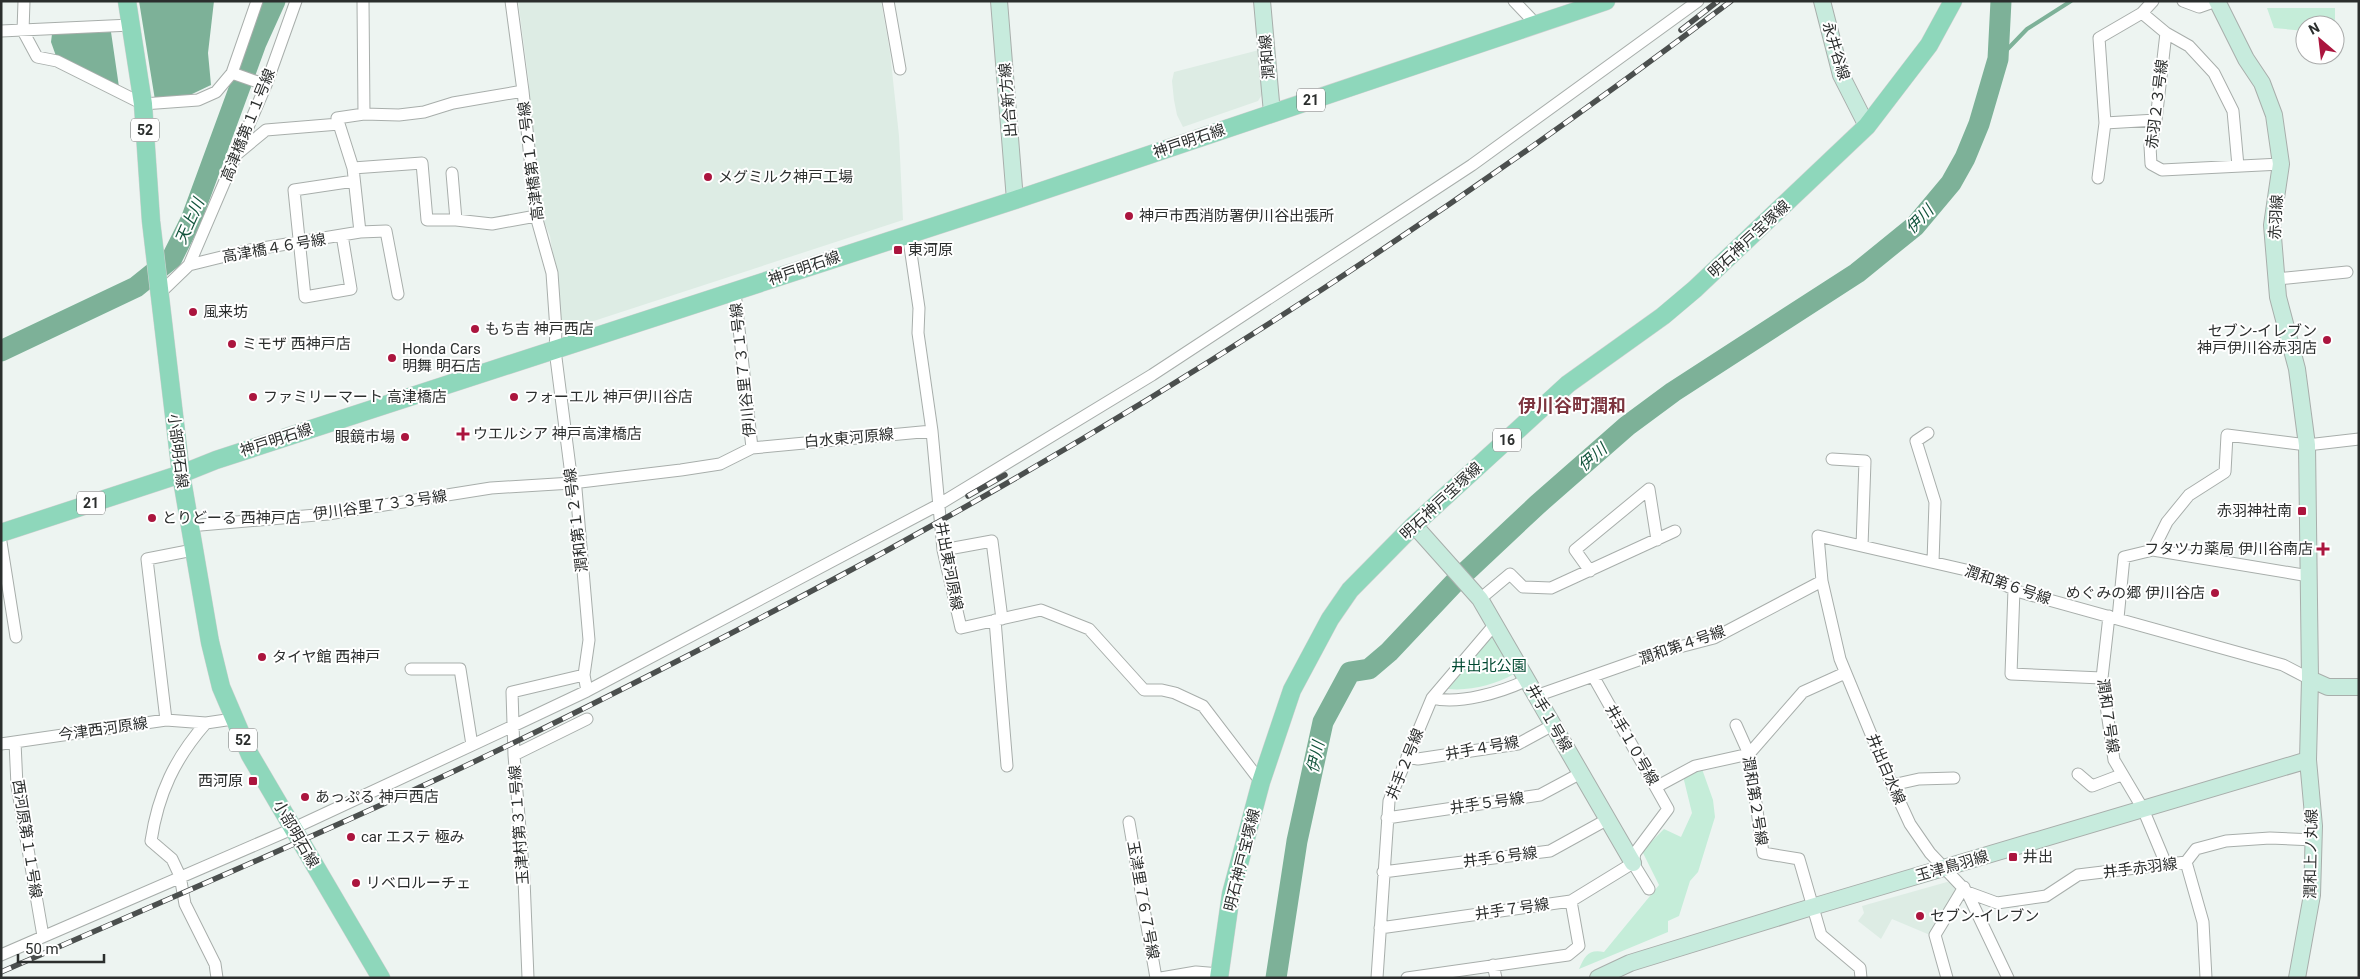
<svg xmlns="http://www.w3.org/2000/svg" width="2360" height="979" font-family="Roboto,'Noto Sans JP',sans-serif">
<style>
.built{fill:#ddece4}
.green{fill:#c5edd9}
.water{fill:#7db198}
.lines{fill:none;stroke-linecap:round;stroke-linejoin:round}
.stream{stroke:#7db198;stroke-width:4}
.river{stroke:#7db198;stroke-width:21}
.street-casing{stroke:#a8aeab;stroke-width:13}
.secondary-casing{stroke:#a8aeab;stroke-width:18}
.primary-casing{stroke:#d0d1d1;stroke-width:19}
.street{stroke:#fff;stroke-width:11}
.secondary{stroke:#c7ebdd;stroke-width:16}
.primary{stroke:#8ed7bb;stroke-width:18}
.rail-casing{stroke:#4b4f4e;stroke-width:5.5}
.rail{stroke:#fff;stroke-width:4;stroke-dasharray:11;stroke-linecap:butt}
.poi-dot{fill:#ab153e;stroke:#fff;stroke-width:2}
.labels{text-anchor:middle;stroke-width:4;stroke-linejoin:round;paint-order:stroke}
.shield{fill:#fff;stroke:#6b6d6c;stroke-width:1}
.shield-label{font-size:14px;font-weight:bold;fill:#2b2e2d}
.street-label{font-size:15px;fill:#2b2e2d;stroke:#fff}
.poi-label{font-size:15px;fill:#2b2e2d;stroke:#fff;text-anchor:start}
.park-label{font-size:15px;fill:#004931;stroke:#fff}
.water-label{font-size:16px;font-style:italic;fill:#12543c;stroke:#fff}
.quarter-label{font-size:18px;font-weight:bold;fill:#7d353f;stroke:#fff}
</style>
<rect width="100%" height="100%" fill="#edf4f1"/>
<!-- built -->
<path class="built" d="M 518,1 L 881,1 L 890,52 L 899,136 L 903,220 L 560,332 L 556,273 L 550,236 L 541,215 L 528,103 L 529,83 Z
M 1259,50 L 1263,93 L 1258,101 L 1183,127 L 1177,115 L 1174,100 L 1172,81 L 1174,72 Z
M 1947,882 L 1952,883 L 1957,887 L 1930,935 L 1892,919 L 1881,939 L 1858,921 L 1864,913 L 1862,906 Z"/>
<!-- green -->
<path class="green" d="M 2267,8 L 2335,8 L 2335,34 L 2335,25 L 2305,25 L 2305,31 L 2274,28 Z
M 1490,637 L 1495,637 L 1514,674 C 1494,685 1471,691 1448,689 Z
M 1702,769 L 1713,800 L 1715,817 L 1698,872 L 1690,881 L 1679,916 L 1668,921 L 1668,932 L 1579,969 C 1585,956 1588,949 1604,952 L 1659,885 L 1642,851 L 1664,829 L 1681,837 L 1692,813 L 1683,776 Z"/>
<!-- water -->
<path class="water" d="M 139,1 L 214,1 L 208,53 L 211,85 L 190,95 L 155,100 Z
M 111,32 L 119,87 L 56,56 L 51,42 L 52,34 Z"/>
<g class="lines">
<!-- stream -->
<path class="stream" d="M 1998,59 L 2027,29 L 2071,1"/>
<!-- river -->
<path class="river" d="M 1,351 L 136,287 L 172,258 L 191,220 L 256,43 L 275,1
M 1276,978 L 1297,841 L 1323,722 L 1350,672 L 1369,669 L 1389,652 L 1456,581 L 1537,505 L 1627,426 L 1673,392 L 1857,273 L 1915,226 L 1951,183 L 1965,158 L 1979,124 L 1998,59 L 2001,1"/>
<!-- street casing -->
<g class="street-casing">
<path id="street" d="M 24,1 L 23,31 L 37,57 L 57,61 L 143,104 L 198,100 L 216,92 L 232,73 L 257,1
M 363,1 L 364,114
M 511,1 L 523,91 L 536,216 L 552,273 L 556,330 L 555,350 L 572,483 L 576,489 L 589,640 L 584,675 L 587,691
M 888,1 L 900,69
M 1514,1 L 1537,25
M 2153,1 L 2142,13 L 2099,38 L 2105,123 L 2156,120
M 2183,1 L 2199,7 L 2216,1
M 2142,13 L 2166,33 L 2189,46 L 2214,73 L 2233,111 L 2238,166
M 1,31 L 131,25
M 2166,33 L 2156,120 L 2150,146 L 2151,164 L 2162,170 L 2281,164
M 232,73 L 266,85
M 339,124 L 353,168 L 360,232 L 386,231 L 398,294
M 237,154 L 266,130 L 339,124 L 337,118 L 364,114 L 399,115 L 424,112 L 453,103 L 523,91
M 353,168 L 422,163 L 427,220 L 456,220 L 492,224 L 536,216
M 452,173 L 456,220
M 2098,178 L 2105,123
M 342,235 L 351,289 L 305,297 L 294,190 L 354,181
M 189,265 L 250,250 L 360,232
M 2277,279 L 2347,272
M 735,292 L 752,448
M 160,293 L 189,265 L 266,85 L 296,1
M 932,431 L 943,550 L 961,628 L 1041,610 L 1089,629 L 1144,690 L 1162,690 L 1175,693 L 1203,706 L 1261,782
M 1928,433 L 1916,441 L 1935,502 L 1933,562
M 1832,459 L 1865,461 L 1862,546
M 189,526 L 328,514 L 491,488 L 572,483 L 681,470 L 720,464 L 752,448 L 932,431 L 918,333 L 919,308 L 908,233
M 1,542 L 16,637
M 943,550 L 992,541 L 1002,619
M 2153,550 L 2309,576
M 1590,571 L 1575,550 L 1649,489 L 1657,540
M 2014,589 L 2011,674 L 2102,678
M 1480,599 L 1510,574 L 1523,587 L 1551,588 L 1675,531
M 2109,616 L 2102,678 L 2114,760 L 2143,809 L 2166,864
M 2118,618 L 2124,557 L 2153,550 L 2167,522 L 2189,495 L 2225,472 L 2227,435 L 2307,445 L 2359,439
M 995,620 L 1007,766
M 411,669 L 460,669 L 472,745
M 1593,676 L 1668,809 L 1635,853 L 1633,863
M 1536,696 L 1664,651 L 1714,638 L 1822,581
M 1432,698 C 1459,705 1502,692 1527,680
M 166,720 L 147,559 L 193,550
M 1736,725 L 1749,754 L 1763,853 L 1799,859 L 1821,935 L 1860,968 L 1861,978
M 15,742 L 17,786 L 43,936
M 1,744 L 166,720 L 206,723
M 514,755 L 512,692 L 584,675
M 1407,757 L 1418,759 L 1518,744 L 1553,725
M 2078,774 L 2092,786 L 2121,775
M 1892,785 L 1919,779 L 1954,778
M 1656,787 L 1695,766 L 1749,754 L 1803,692 L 1845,673
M 1387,818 L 1540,795 L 1581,773
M 1129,822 L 1156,978
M 2186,862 L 2203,922 L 2206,978
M 1633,863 L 1649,889
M 1383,872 L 1550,851 L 1608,819
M 1967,892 L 1997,903 L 2046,896 L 2078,875 L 2186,862 L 2196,849 L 2226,841 L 2270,838 L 2314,840
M 1380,928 L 1571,901 L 1633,863
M 1,955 L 292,829 L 513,726 L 587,691 L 938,505 L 1152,375 L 1472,165 L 1698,1
M 1493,965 L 1496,978
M 217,978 L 215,964 L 185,904 L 180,876 L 172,859 L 151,841 C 158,794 175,758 206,723 L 233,719
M 528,978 L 524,879 L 514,755 L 587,719
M 1161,978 L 1196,972 L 1220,974
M 1377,978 L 1389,801 L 1432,698 L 1495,624
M 1407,978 L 1568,955 L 1579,946 L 1571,901
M 1947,978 L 1935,935 L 1964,887
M 2008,978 L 1967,892 L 1930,853 L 1910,824 L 1892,785 L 1840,659 L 1822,581 L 1818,536 L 1979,573 L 2020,592 L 2283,665 L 2310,679"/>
</g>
<!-- secondary casing -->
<g class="secondary-casing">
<path id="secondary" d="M 999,1 L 1015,200
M 1262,1 L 1272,113
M 1822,1 L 1841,75 L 1867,126
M 2217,1 L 2246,59 L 2262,83 L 2274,115 L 2281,164 L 2272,225 L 2278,297 L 2297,369 L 2307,445 L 2310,679 L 2308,760 L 2314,826 L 2312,895 L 2297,978
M 1414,525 L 1480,599 L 1633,863
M 2310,679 L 2328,687 L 2359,687
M 1598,978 L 1630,963 L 1812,907 L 2308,760"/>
</g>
<!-- primary casing -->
<g class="primary-casing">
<path id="primary" d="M 127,1 L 143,104 L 151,221 L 181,474 L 210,642 L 221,687 L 250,755 L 381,978
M 1,533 L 181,474 L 216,460 L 1015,200 L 1606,1
M 1219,978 L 1231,894 L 1261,782 L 1292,690 L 1330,619 L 1350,590 L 1414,525 L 1568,384 L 1663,316 L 1695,289 L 1867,126 L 1929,45 L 1953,1"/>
</g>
<!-- street -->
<use href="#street" class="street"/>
<!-- secondary -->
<use href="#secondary" class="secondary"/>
<!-- primary -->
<use href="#primary" class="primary"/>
<!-- rail casing -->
<g class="rail-casing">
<path id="rail" d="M 1681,30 L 1718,1
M 968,496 L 1005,475
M 1,972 C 145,909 289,848 431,782 C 552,726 671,665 789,603 C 1119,430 1434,226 1731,1"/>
</g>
<!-- rail -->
<use href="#rail" class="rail"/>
</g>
<!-- markers -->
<g class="poi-dot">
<circle cx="708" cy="177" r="5"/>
<circle cx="1129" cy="216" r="5"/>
<rect x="893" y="245" width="10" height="10" rx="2.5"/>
<circle cx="193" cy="312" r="5"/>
<circle cx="475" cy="329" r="5"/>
<circle cx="2327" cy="340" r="5"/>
<circle cx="232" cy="344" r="5"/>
<circle cx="392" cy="358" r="5"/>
<circle cx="253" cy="397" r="5"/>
<circle cx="514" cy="397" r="5"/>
<path d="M460.5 426.5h5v5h5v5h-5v5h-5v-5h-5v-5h5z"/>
<circle cx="405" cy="437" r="5"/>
<rect x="2297" y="506" width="10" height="10" rx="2.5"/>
<circle cx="152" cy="518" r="5"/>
<path d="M2320.5 541.5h5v5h5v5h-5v5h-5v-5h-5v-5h5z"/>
<circle cx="2215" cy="593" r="5"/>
<circle cx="262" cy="657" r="5"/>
<rect x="248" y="776" width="10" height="10" rx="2.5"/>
<circle cx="305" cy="797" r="5"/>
<circle cx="351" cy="837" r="5"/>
<rect x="2008" y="852" width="10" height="10" rx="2.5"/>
<circle cx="356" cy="883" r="5"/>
<circle cx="1920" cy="916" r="5"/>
</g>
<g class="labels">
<!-- shield labels -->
<g class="shield">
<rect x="1297" y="88.5" width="28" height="23" rx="4"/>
<rect x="131" y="118.5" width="28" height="23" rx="4"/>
<rect x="1493" y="428.5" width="28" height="23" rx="4"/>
<rect x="77" y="491.5" width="28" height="23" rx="4"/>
<rect x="229" y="728.5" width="28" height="23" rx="4"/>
</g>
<g class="shield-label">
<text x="1311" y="105">21</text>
<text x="145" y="135">52</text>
<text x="1507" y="445">16</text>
<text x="91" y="508">21</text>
<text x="243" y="745">52</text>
</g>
<!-- street labels -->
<g class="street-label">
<text transform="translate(1836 51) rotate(73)" y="5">永井谷線</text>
<text transform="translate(1267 57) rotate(-95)" y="5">潤和線</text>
<text transform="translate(1008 100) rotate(-95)" y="5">出合新方線</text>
<text transform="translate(2157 104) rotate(-83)" y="5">赤羽２３号線</text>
<text transform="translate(248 125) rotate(-68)" y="5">高津橋第１１号線</text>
<text transform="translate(1189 141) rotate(-19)" y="5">神戸明石線</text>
<text transform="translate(531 161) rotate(-97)" y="5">高津橋第１２号線</text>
<text transform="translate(2276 217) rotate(-87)" y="5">赤羽線</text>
<text transform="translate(1749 239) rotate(-43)" y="5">明石神戸宝塚線</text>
<text transform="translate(274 248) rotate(-10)" y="5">高津橋４６号線</text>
<text transform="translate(804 268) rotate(-19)" y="5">神戸明石線</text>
<text transform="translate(743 370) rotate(-96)" y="5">伊川谷里７３１号線</text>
<text transform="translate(849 438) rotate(-5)" y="5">白水東河原線</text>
<text transform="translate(276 440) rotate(-18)" y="5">神戸明石線</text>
<text transform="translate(178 451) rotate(83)" y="5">小部明石線</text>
<text transform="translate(1441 501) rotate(-43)" y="5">明石神戸宝塚線</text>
<text transform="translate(380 505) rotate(-8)" y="5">伊川谷里７３３号線</text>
<text transform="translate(576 520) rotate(-97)" y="5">潤和第１２号線</text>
<text transform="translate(949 566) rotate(79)" y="5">井出東河原線</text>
<text transform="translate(2008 585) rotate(19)" y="5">潤和第６号線</text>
<text transform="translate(1682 645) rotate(-19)" y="5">潤和第４号線</text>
<text transform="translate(2108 716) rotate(82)" y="5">潤和７号線</text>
<text transform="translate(1549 718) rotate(60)" y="5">井手１号線</text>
<text transform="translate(103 729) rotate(-8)" y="5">今津西河原線</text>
<text transform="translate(1632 745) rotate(60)" y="5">井手１０号線</text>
<text transform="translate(1482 748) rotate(-10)" y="5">井手４号線</text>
<text transform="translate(1405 764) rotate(-68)" y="5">井手２号線</text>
<text transform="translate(1886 769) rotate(67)" y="5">井出白水線</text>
<text transform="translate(1755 801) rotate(81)" y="5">潤和第２号線</text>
<text transform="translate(1487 803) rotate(-8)" y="5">井手５号線</text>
<text transform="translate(519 825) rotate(-94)" y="5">玉津村第３１号線</text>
<text transform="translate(296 834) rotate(60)" y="5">小部明石線</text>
<text transform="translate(27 839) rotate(81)" y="5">西河原第１１号線</text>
<text transform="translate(2311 854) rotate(-89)" y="5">潤和上ノ丸線</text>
<text transform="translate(1500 857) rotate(-7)" y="5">井手６号線</text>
<text transform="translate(1242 860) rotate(-76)" y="5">明石神戸宝塚線</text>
<text transform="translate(1952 866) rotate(-16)" y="5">玉津鳥羽線</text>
<text transform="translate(2140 868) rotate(-7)" y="5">井手赤羽線</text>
<text transform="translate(1143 900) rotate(80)" y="5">玉津里７６７号線</text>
<text transform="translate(1512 909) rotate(-8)" y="5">井手７号線</text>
</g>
<!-- poi labels -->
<g class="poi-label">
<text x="718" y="182">メグミルク神戸工場</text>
<text x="1139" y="221">神戸市西消防署伊川谷出張所</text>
<text x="908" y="255">東河原</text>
<text x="203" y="317">風来坊</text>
<text x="485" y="334">もち吉 神戸西店</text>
<text x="2317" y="336" text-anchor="end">セブン-イレブン<tspan x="2317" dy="17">神戸伊川谷赤羽店</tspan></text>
<text x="242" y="349">ミモザ 西神戸店</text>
<text x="402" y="354">Honda Cars<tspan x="402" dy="17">明舞 明石店</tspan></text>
<text x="263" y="402">ファミリーマート 高津橋店</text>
<text x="524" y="402">フォーエル 神戸伊川谷店</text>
<text x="473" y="439">ウエルシア 神戸高津橋店</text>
<text x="395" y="442" text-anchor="end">眼鏡市場</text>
<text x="2292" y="516" text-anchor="end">赤羽神社南</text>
<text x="162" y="523">とりどーる 西神戸店</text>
<text x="2313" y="554" text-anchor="end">フタツカ薬局 伊川谷南店</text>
<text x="2205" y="598" text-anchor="end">めぐみの郷 伊川谷店</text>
<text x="272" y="662">タイヤ館 西神戸</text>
<text x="243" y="786" text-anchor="end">西河原</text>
<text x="315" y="802">あっぷる 神戸西店</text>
<text x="361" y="842">car エステ 極み</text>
<text x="2023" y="862">井出</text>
<text x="366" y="888">リベロルーチェ</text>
<text x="1930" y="921">セブン-イレブン</text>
</g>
<!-- park labels -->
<g class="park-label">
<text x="1489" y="671">井出北公園</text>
</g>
<!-- water labels -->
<g class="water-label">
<text transform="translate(1919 219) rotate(-46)" y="6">伊川</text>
<text transform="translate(189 221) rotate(-66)" y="6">天上川</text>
<text transform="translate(1592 457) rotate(-41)" y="6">伊川</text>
<text transform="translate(1315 757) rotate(-78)" y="6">伊川</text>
</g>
<!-- quarter labels -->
<g class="quarter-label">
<text x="1572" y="412">伊川谷町潤和</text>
</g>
</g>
<!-- border -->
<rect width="2360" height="979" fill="none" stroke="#2b2e2d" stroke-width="5"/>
<!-- north arrow -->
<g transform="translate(2320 40) rotate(332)"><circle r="24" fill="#ffffff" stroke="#aaabab"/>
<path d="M0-4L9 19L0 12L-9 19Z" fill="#ab153e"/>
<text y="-8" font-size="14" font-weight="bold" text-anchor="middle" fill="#2b2e2d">N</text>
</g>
<!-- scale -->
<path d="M18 954v8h86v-8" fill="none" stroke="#2b2e2d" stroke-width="2.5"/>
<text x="25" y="954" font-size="15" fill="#2b2e2d" stroke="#ffffff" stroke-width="4" paint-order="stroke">50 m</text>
</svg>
